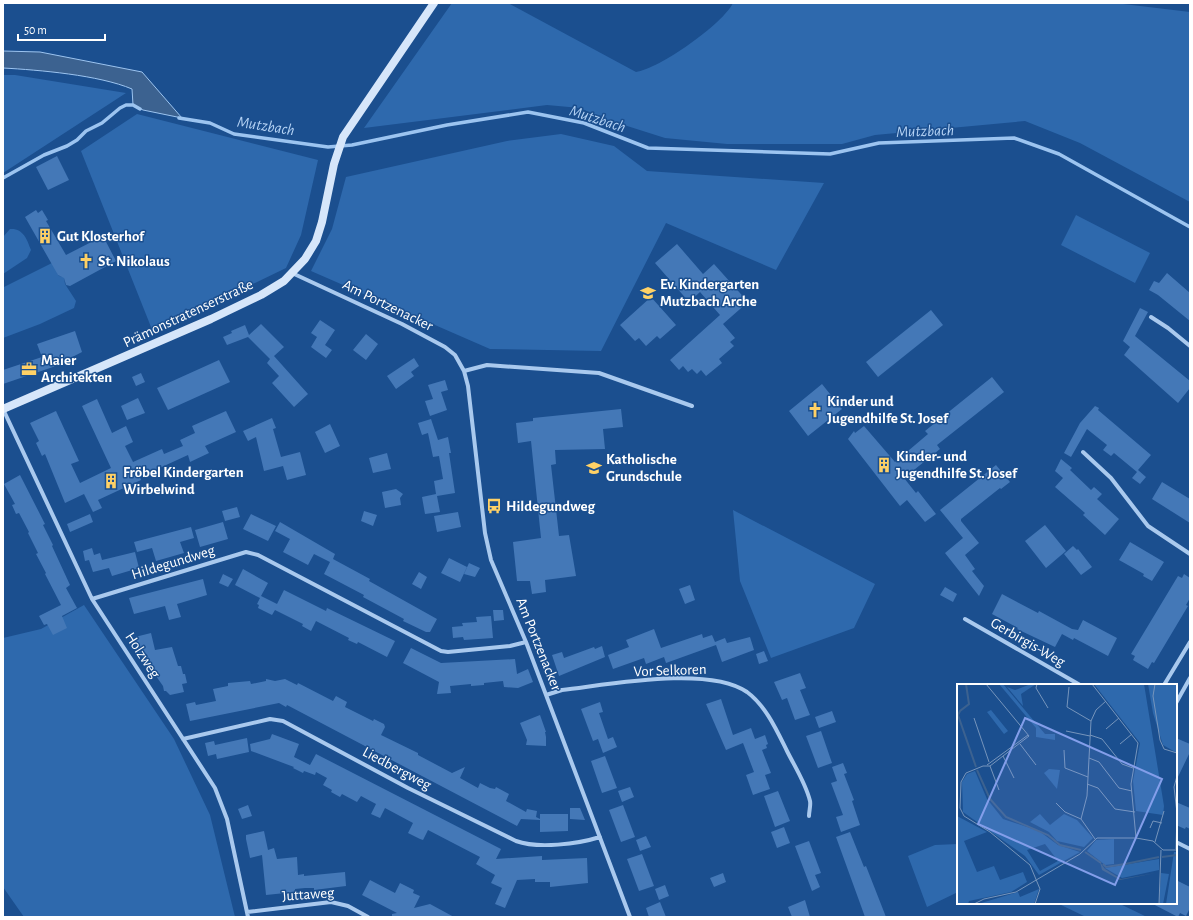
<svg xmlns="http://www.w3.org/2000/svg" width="1193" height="920" font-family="'Alegreya Sans',sans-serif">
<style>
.green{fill:#2e69ad}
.water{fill:#3c6290;stroke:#9cc4f0}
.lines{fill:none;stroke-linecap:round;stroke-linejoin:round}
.stream{stroke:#9cc4f0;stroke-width:3.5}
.building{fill:#4478b7}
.minor{stroke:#a9c9ee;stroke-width:4}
.secondary{stroke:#d6e6fa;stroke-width:8}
.labels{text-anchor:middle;stroke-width:3;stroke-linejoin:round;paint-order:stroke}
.poi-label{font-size:15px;font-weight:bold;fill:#fff;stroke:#1b4f8f;text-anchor:start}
.street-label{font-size:15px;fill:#fff;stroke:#1b4f8f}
.water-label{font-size:16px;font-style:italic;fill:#b5d3f5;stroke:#1b4f8f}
.inset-river{fill:none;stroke:#3c6290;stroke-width:2}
.inset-road{fill:none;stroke:#7695bc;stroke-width:1}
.view{fill:#839eea;fill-opacity:0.15;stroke:#839eea;stroke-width:2}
.inset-edge{fill:none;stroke:#fff;stroke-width:2}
</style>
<rect width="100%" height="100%" fill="#1b4f8f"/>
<!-- green -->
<path class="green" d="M 452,3 L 508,3 L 636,72 C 659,69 723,24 733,3 L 1115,3 L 1190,12 L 1190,202 L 1080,143 L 1025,121 L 875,135 L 842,144 L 727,144 L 665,138 L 602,118 L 580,108 L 547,105 L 364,128 Z
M 3,75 L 15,75 L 126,93 L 3,173 Z
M 137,114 L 318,160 L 301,235 L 286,268 L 153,332 L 81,151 Z
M 561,134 L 614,146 L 647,171 L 824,183 L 776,270 L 666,223 L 601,351 L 490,349 L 311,271 L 332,229 L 346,177 L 507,141 Z
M 1076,215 L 1150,253 L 1135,283 L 1061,245 Z
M 10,229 C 23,228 27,239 31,250 L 27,258 L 3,274 L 3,237 Z
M 56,261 L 57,273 L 59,276 L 64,277 L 65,284 L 76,301 L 74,308 L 40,324 L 3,338 L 4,287 Z
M 733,510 L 875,584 L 854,628 L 771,658 L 740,581 Z
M 84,605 L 174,739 L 210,815 L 235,917 L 24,917 L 3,887 L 3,638 L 41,629 Z
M 958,844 L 958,892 L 927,907 L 908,856 L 935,845 Z
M 1057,903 L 1118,903 L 1147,917 L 1086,917 Z"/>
<!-- water -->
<path class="water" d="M 3,51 L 40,52 L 142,72 L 182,118 L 143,110 L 133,105 L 132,89 C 99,75 39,70 3,68 Z"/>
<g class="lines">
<!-- stream -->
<path class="stream" d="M 179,118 L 210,123 L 234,134 L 328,147 L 352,145 L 447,125 L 528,112 L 584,123 L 648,148 L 830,154 L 879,143 L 1014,138 L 1059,154 L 1190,227
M 3,178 L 44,155 L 67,146 L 77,140 L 86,131 L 102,123 L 120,108 L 126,105 L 133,105 L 140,109"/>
</g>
<!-- building -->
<path class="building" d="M 57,156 L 69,180 L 48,190 L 36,167 Z
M 36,210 L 38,213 L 42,210 L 48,220 L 46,221 L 66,255 L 103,236 L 116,261 L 70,286 L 66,285 L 64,278 L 58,275 L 25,217 Z
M 677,244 L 703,274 L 714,264 L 748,302 L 723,324 L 735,338 L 730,342 L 734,346 L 719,359 L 722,363 L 706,376 L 701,370 L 697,374 L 692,369 L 688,372 L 683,366 L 679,370 L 670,360 L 720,315 L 700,292 L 689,302 L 655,263 Z
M 1167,273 L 1190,293 L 1190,321 L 1158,295 L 1149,290 L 1154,281 L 1159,283 Z
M 651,297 L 676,325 L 660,339 L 657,336 L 646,346 L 639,338 L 635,341 L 620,325 Z
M 1140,308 L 1148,312 L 1135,336 L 1190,381 L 1190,388 L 1178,403 L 1124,355 L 1130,347 L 1123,341 Z
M 931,310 L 943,325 L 878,377 L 866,362 Z
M 320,320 L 335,330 L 325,345 L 332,350 L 326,358 L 311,347 L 317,337 L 311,333 Z
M 261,324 L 284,347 L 274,356 L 308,394 L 294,407 L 272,383 L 279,376 L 267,363 L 270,359 L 248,337 L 227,345 L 223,337 L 232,333 L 231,331 L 245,325 L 249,335 Z
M 75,331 L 82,352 L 53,367 L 3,384 L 3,370 L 42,357 L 37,344 Z
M 366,334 L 378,344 L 366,360 L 353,350 Z
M 414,358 L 419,366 L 411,372 L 414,376 L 396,389 L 387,376 Z
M 219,360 L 230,382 L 168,410 L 157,388 Z
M 141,373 L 145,382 L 136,386 L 132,377 Z
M 992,377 L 1004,392 L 937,445 L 940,449 L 904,478 L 916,493 L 918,491 L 936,514 L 925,522 L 907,500 L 900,506 L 848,439 L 854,431 L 855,433 L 864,426 L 895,462 L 928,434 L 925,431 Z
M 445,380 L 448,390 L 441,392 L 447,410 L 430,416 L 425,401 L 433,399 L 428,385 Z
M 822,384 L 842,409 L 808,436 L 789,411 Z
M 138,398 L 145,413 L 127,420 L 121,406 Z
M 97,399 L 112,433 L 126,426 L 133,442 L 125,446 L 133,462 L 162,449 L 164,454 L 183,446 L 180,440 L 195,433 L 192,426 L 226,411 L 236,432 L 205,446 L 209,453 L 190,462 L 188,455 L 140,477 L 141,480 L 98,500 L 102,508 L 93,512 L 84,494 L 65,503 L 45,454 L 42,456 L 36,443 L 39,441 L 30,423 L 56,411 L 79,461 L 71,464 L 80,483 L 111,468 L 82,406 Z
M 1095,406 L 1099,408 L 1098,410 L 1151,455 L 1138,470 L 1146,477 L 1140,484 L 1132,478 L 1137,472 L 1114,453 L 1111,456 L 1103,450 L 1107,445 L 1087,429 L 1071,457 L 1064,453 L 1080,423 Z
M 621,409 L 623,427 L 603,429 L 605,449 L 555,450 L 556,464 L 551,465 L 559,536 L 569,535 L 576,576 L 545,580 L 546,592 L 532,594 L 530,581 L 517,581 L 513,542 L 541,538 L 531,441 L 518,443 L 516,423 L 533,421 L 533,418 Z
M 272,418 L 276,428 L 273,429 L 281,457 L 300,452 L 306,475 L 287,480 L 283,466 L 264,471 L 256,437 L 248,441 L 243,431 Z
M 431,419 L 438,440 L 448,437 L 451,453 L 449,453 L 455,493 L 437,496 L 440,512 L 425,514 L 422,497 L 436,494 L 434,481 L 443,479 L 439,456 L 433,457 L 428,433 L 422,435 L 418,423 Z
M 330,424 L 340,446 L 325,453 L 315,432 Z
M 387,453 L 391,469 L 373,473 L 369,458 Z
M 1061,459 L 1072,468 L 1070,470 L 1091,490 L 1094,487 L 1102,494 L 1097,499 L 1119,519 L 1105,535 L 1083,515 L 1085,513 L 1055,487 L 1063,478 L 1055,471 Z
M 996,465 L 1010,482 L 1001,489 L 1000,488 L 961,519 L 961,521 L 979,543 L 965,555 L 975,569 L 972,571 L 984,586 L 979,596 L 945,553 L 963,538 L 940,510 Z
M 20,475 L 45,524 L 43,525 L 53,545 L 52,546 L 70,585 L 66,588 L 77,608 L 62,616 L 67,628 L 53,635 L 47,624 L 44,625 L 39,616 L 61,605 L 45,574 L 46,573 L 36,554 L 38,553 L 28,533 L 29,532 L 19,513 L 16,514 L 12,505 L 15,504 L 4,484 Z
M 1162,482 L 1190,499 L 1190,523 L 1152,499 Z
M 396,489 L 403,494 L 400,498 L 401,505 L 385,508 L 382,492 Z
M 237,507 L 240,517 L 225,521 L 222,511 Z
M 364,511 L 377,515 L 373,526 L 361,521 Z
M 458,512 L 461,527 L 437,532 L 434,516 Z
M 90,514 L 93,522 L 70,532 L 67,524 Z
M 251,514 L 276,526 L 268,541 L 243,529 Z
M 223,522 L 228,539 L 200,547 L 195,530 Z
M 280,522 L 335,554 L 333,559 L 370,579 L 369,581 L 437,619 L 430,632 L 426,632 L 403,621 L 404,619 L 363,597 L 364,595 L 324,574 L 330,562 L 314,554 L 308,565 L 283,552 L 290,539 L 275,531 Z
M 1045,525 L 1066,551 L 1046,568 L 1025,541 Z
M 191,527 L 194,538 L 180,542 L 184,553 L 156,561 L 152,548 L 137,552 L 134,542 Z
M 1130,542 L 1164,562 L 1152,581 L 1143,576 L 1144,574 L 1119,560 Z
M 1073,546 L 1077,550 L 1078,549 L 1092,567 L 1081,575 L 1064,554 Z
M 92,548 L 94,555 L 100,553 L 102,560 L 135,552 L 139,568 L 112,576 L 109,568 L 93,572 L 89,560 L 85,561 L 83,551 Z
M 449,558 L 467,567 L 460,582 L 441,573 Z
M 469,563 L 480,568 L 475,577 L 464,574 Z
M 243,569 L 268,583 L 261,596 L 277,604 L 284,590 L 326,611 L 327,608 L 395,641 L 387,657 L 358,642 L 357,644 L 348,640 L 349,638 L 316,621 L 311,631 L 302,626 L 303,624 L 275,610 L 272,615 L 258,608 L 259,605 L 257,604 L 260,598 L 235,585 Z
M 419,572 L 427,577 L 421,589 L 412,584 Z
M 223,574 L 233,579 L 228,587 L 219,583 Z
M 1184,574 L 1190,578 L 1190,598 L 1186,605 L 1188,606 L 1154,663 L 1152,662 L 1148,669 L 1133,660 L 1135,656 L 1131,654 L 1178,576 L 1182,578 Z
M 203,579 L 207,595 L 177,604 L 181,617 L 169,620 L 165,606 L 134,614 L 129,598 Z
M 690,585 L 695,600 L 685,604 L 679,589 Z
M 945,587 L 957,594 L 953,602 L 940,595 Z
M 1002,594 L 1038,613 L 1039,611 L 1072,629 L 1078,630 L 1083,620 L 1117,638 L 1108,656 L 1074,638 L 1073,640 L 1062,634 L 1055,647 L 1017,629 L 1018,628 L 992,614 Z
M 493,610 L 503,610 L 504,620 L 494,621 Z
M 491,616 L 493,638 L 464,640 L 463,637 L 453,638 L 452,627 L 463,626 L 462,623 L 477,622 L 476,617 Z
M 654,629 L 661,648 L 702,634 L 703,638 L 712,635 L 715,642 L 725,638 L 727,643 L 750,637 L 754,650 L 722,662 L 716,645 L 666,663 L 664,657 L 646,664 L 644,658 L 613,669 L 608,655 L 629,647 L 626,640 Z
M 151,633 L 155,650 L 172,647 L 178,666 L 181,666 L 183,674 L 185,674 L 187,683 L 182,684 L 184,692 L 170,695 L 166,691 L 164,691 L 163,686 L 139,652 L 135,637 Z
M 602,646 L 605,657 L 559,676 L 552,655 L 562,652 L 564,658 L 594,647 L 595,649 Z
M 411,648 L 441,663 L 515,659 L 517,674 L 528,669 L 533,682 L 518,688 L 504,687 L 503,681 L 484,683 L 484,685 L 471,686 L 471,684 L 450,686 L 451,693 L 437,694 L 439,682 L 403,663 Z
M 764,651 L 768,661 L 759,664 L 756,654 Z
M 800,673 L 806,688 L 800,690 L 810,715 L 795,720 L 787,698 L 782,700 L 774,682 Z
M 266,679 L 275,681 L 285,679 L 297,685 L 298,683 L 333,701 L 336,696 L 347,702 L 345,707 L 373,721 L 374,719 L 384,724 L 385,727 L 381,735 L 418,753 L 418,755 L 452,773 L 465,767 L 460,778 L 478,788 L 480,783 L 490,788 L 495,789 L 496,787 L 509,794 L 506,801 L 526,812 L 527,809 L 537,811 L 536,817 L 540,819 L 540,814 L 568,814 L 568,831 L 540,832 L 540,820 L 521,819 L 517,826 L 287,705 L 286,707 L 279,703 L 190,721 L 186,704 L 195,702 L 196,705 L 216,701 L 213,689 L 228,686 L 228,683 L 250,681 L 251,684 L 266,681 Z
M 721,699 L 733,735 L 751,728 L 755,739 L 765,735 L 768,744 L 766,745 L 767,748 L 762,750 L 771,773 L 765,775 L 770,789 L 753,795 L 746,775 L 754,772 L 743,743 L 726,750 L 706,704 Z
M 600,702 L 603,712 L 599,713 L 608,739 L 613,737 L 617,747 L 603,753 L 598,739 L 593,741 L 581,709 Z
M 832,711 L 836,722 L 819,728 L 815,717 Z
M 540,715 L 546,732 L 545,732 L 546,737 L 546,746 L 526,745 L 527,740 L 520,723 Z
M 821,731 L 832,763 L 818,768 L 806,736 Z
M 272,734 L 299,744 L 294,757 L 310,765 L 316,754 L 501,849 L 496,859 L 542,856 L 542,860 L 587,858 L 588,883 L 550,887 L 550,882 L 535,882 L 535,879 L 517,880 L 505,908 L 495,904 L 502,888 L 491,883 L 495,875 L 476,864 L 480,857 L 428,830 L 423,840 L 420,839 L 408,833 L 413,823 L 385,808 L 380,818 L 371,814 L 376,804 L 361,796 L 357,802 L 342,794 L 340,797 L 331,792 L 332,790 L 323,785 L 327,778 L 316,772 L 315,775 L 304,771 L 303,773 L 293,768 L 294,767 L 251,751 L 250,744 L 270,739 Z
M 247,738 L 249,752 L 217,759 L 216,754 L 208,756 L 205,743 L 214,741 L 215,745 Z
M 1176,738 L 1190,744 L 1190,752 L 1176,781 Z
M 605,756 L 617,788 L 602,793 L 591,761 Z
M 843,763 L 847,773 L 844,774 L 854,800 L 852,801 L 860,825 L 841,832 L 836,817 L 843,815 L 831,783 L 837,781 L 832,767 Z
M 630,787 L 634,797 L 622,802 L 618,791 Z
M 778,791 L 790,821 L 775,827 L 764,796 Z
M 1176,802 L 1190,808 L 1190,829 L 1186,827 L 1185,829 L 1176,825 Z
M 248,805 L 252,816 L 242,819 L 238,809 Z
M 623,805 L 635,837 L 621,842 L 609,810 Z
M 570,808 L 580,808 L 585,820 L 570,819 Z
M 784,827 L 790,843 L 777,848 L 771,832 Z
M 264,831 L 268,850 L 274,848 L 277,859 L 297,857 L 298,875 L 304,874 L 304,876 L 345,872 L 346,886 L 314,890 L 314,888 L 305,888 L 295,889 L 295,892 L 266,895 L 262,855 L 250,858 L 246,839 L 246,835 Z
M 850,832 L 864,867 L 866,866 L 886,917 L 865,917 L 836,837 Z
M 646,836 L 651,847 L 640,851 L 636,840 Z
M 809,841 L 821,873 L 815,875 L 820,887 L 812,891 L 795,846 Z
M 642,854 L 654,886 L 639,891 L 627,859 Z
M 723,873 L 726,882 L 714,887 L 710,878 Z
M 370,880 L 395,893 L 400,883 L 414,890 L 413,893 L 420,896 L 414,908 L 430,904 L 454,917 L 392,917 L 392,914 L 397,913 L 362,895 Z
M 1176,880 L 1190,887 L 1190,908 L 1186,916 L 1180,913 L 1178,917 L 1151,903 L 1176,903 Z
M 665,885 L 669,896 L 659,900 L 655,889 Z
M 805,900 L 810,917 L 792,917 L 788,907 Z
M 660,902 L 666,917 L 649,917 L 646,908 Z"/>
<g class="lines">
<!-- minor -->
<path class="minor" d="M 292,273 L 402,324 L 445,347 L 455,355 L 464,371 L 468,386 L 485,533 L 491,560 L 526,642 L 630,917
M 1151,317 L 1168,328 L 1190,346
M 464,371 L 487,365 L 599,373 L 692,406
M 3,409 L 92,599 L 215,788 L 227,819 L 248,917
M 1083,452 L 1111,478 L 1148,526 L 1190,554
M 92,599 L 246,552 L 258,555 L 441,651 L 448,652 L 510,646 L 526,642
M 965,619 L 1080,685
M 1164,685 L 1190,642
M 546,695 L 562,690 C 607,685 708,665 747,692 C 766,706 777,731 787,751 C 795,767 806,784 810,801 C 811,805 809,811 809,816
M 1176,703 L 1190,678
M 183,739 L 270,719 L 283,721 L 408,788 L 516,841 C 538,849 578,844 600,837
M 1176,842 L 1190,849
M 247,912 L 331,902 L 348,906 L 368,917"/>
<!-- secondary -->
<path class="secondary" d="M 3,409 L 211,319 L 261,295 L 284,281 L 305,259 L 316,241 L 322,222 L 334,164 L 343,137 L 434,3"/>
</g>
<!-- icons -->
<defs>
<g id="building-bare" transform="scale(1.2)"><path d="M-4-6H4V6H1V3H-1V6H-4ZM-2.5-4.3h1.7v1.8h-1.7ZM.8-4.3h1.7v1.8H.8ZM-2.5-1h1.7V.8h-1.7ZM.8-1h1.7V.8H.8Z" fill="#ffd166" stroke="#1b4f8f" stroke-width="2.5" paint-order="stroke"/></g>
<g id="church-bare" transform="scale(1.2)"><path d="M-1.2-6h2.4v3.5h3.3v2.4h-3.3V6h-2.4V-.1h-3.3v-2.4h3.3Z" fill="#ffd166" stroke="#1b4f8f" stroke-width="2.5" paint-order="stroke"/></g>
<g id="school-bare" transform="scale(1.2)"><path d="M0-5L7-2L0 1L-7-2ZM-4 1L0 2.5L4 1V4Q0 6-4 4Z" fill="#ffd166" stroke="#1b4f8f" stroke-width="2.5" paint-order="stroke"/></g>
<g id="office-bare" transform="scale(1.2)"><path d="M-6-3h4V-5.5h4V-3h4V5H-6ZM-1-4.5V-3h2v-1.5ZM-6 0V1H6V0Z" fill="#ffd166" stroke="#1b4f8f" stroke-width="2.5" paint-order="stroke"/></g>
<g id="bus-bare" transform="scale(1.2)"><path d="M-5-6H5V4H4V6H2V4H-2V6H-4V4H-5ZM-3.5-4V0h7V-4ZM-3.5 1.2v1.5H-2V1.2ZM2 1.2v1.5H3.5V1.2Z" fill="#ffd166" stroke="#1b4f8f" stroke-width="2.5" paint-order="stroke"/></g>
</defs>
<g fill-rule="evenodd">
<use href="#building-bare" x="45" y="236"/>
<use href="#church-bare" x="86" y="261"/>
<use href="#school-bare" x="648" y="293"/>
<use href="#office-bare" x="29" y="369"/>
<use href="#church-bare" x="815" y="410"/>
<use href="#building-bare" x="884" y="465"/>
<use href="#school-bare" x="594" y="468"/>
<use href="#building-bare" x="111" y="481"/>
<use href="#bus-bare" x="494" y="506"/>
</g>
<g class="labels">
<!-- poi labels -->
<g class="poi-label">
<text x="57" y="241">Gut Klosterhof</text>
<text x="98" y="266">St. Nikolaus</text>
<text x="660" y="289">Ev. Kindergarten<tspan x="660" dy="17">Mutzbach Arche</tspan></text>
<text x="41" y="365">Maier<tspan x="41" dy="17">Architekten</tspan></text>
<text x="827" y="406">Kinder und<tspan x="827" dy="17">Jugendhilfe St. Josef</tspan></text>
<text x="896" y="461">Kinder- und<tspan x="896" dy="17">Jugendhilfe St. Josef</tspan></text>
<text x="606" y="464">Katholische<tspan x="606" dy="17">Grundschule</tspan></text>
<text x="123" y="477">Fröbel Kindergarten<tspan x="123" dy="17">Wirbelwind</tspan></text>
<text x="506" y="511">Hildegundweg</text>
</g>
<!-- street labels -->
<g class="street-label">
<text transform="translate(388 305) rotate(26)" y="5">Am Portzenacker</text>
<text transform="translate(188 313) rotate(-25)" y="5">Prämonstratenserstraße</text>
<text transform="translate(173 562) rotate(-17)" y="5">Hildegundweg</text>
<text transform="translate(1028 642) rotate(30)" y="5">Gerbirgis-Weg</text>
<text transform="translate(539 644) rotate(68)" y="5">Am Portzenacker</text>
<text transform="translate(143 655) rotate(57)" y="5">Holzweg</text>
<text transform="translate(670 670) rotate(-2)" y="5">Vor Selkoren</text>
<text transform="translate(397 768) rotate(28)" y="5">Liedbergweg</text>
<text transform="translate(308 894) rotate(-4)" y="5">Juttaweg</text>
</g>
<!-- water labels -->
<g class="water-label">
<text transform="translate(598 118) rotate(18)" y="6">Mutzbach</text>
<text transform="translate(266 125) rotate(9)" y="6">Mutzbach</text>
<text transform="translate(925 130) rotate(-2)" y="6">Mutzbach</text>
</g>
</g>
<!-- overview -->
<g transform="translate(957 684)">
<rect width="220" height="220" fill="#1b4f8f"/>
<path d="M 42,0 L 46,0 L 88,50 L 98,50 L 98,56 L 79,53 L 79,44 ZM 74,0 L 79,0 L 64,10 L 66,22 L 50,3 L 58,6 ZM 137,0 L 187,0 L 207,122 L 206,131 L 179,127 L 176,97 L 183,59 ZM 191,0 L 220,0 L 220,69 L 206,61 L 196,29 ZM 34,26 L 51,47 L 47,50 L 30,28 ZM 92,85 L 103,86 L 100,105 L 87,89 ZM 18,87 L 30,115 L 46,135 L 82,147 L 101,161 L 123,168 L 82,191 L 68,172 L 6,128 L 5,98 L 10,90 ZM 88,160 L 101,177 L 83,187 L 70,166 ZM 83,130 L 93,141 L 107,130 L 120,136 L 136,154 L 127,163 L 100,157 L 92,148 L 73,138 ZM 0,132 L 30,148 L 7,157 L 20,188 L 37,182 L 43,196 L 66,188 L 70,198 L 54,208 L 12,217 L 11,220 L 0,220 ZM 157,155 L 157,180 L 148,181 L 130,167 L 139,156 ZM 217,168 L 220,168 L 220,220 L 209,220 ZM 202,175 L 202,186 L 165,194 L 148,184 ZM 204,189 L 212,190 L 206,220 L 202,220 ZM 82,205 L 77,220 L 21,220 L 61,208 L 63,213 Z" fill="#2e69ad" fill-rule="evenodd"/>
<path d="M 143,178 L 148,185 L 164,195 L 199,189 L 163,196 L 145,186 Z" fill="#3c6290"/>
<path class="inset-river" d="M 9,0 L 12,20 L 3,27 L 1,31 L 19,83M 20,86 L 33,115 L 49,133 L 91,151 L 103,161 L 124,166M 128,168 L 144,179M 205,173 L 220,171M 146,180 L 149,183 L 168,180 L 202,173"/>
<path class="inset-road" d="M 29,0 L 72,52 L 33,82 L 26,82 L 9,89 L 4,98 L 3,124 L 7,132 L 33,148 L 73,181 L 83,205 L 78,220M 80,0 L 79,4 L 91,24M 135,0 L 181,59 L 174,100 L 179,154M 198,0 L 196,12 L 203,56 L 207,65 L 220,69M 112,3 L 110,23 L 134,37M 17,34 L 32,78M 149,45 L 162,34M 109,47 L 133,52M 133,51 L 145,55 L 165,80 L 176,84M 63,60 L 79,81M 163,60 L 175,50M 107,66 L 108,84 L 131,93M 46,72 L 57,94M 132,74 L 142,78 L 162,104 L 175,107M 30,81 L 71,51M 33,82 L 42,106M 130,100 L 141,104 L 158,125 L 178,128M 99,119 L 108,128 L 124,135M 193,144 L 196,137 L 205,139M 138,155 L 124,135 L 130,112 L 134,37 L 139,26 L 149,17M 198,158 L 207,127M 219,165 L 220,129 L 217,103 L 220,92M 17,220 L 27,215 L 59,208 L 123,170 L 140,154 L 179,154 L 196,157 L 206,166 L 220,166M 94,220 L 107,220M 202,220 L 204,166"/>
<path class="view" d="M 68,34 L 205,95 L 158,201 L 21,140 Z"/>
<rect width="220" height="220" class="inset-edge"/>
</g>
<!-- border -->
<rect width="1193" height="920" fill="none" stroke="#ffffff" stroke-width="8"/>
<!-- scale -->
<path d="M18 34v6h87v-6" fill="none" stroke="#ffffff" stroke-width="2"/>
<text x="24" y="34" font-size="12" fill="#ffffff" stroke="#1b4f8f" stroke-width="3" paint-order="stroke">50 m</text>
</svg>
